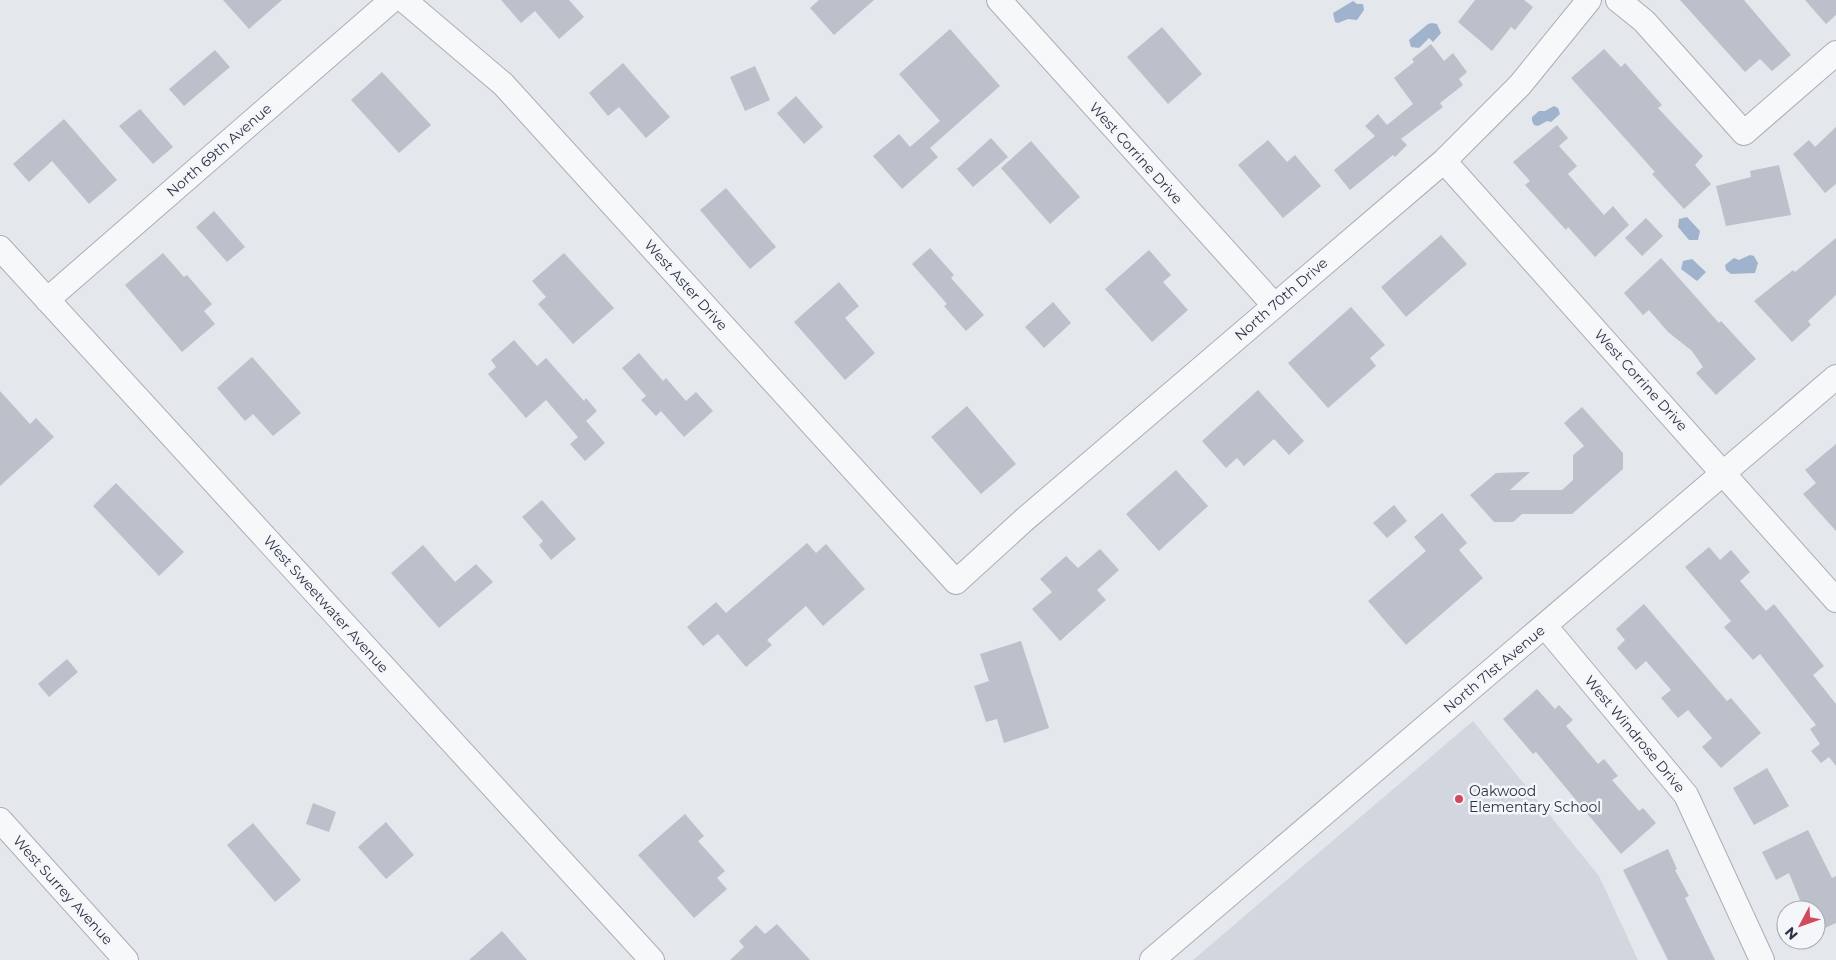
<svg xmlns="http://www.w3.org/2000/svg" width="1836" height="960" font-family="Montserrat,sans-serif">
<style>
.built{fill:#d2d6de}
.water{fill:#9fb4cc}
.building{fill:#bbc0ca}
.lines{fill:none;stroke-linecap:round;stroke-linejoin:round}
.minor-casing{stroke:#a9aeb7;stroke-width:26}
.minor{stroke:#f7f8fa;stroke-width:24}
.poi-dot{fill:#d1495b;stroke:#f4f6f9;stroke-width:2}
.labels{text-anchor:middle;stroke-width:5;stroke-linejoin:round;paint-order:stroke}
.street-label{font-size:14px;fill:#2b3445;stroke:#f4f6f9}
.poi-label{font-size:14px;fill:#2b3445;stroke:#f4f6f9;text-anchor:start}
</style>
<rect width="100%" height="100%" fill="#e4e7ec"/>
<!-- built -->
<path class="built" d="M 1473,721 L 1599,876 L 1638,960 L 1193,960 Z"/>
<!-- water -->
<path class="water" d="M 1353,1 L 1357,4 L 1363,4 L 1364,10 L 1357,20 L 1348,19 L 1338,23 L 1335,22 L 1333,13 Z
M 1432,23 L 1437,24 L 1441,33 L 1433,42 L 1429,38 L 1419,48 L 1411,47 L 1409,40 L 1428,24 Z
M 1554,106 L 1558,108 L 1560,114 L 1551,122 L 1547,121 L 1538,126 L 1534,125 L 1532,121 L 1532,117 L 1539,111 L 1545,111 Z
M 1687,217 L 1700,231 L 1698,240 L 1689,240 L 1678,227 L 1679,219 Z
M 1750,255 L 1754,256 L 1758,263 L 1755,273 L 1731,274 L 1726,270 L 1725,265 L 1734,258 L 1739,260 Z
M 1692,259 L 1706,272 L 1697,281 L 1681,269 L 1683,261 Z"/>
<!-- building -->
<path class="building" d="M 223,0 L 282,0 L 249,29 Z
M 501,0 L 569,0 L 584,17 L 559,39 L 535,11 L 521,23 Z
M 819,0 L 874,0 L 834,35 L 810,8 Z
M 1475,0 L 1524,0 L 1533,7 L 1515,30 L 1511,27 L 1492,51 L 1458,22 Z
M 1680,0 L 1744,0 L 1791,55 L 1772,71 L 1760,59 L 1745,72 Z
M 1805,0 L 1836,0 L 1836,15 L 1826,24 Z
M 1162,27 L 1202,74 L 1168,104 L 1127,57 Z
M 950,29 L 1000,86 L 930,148 L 938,157 L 902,189 L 873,156 L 899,134 L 910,147 L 940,121 L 899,74 Z
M 1431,44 L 1444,61 L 1453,53 L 1467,72 L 1459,79 L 1463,85 L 1440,103 L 1443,107 L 1401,139 L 1407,145 L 1395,157 L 1393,155 L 1350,190 L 1334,170 L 1375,136 L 1365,126 L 1378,114 L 1387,125 L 1413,104 L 1394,78 L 1414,62 L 1412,59 Z
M 1604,49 L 1621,67 L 1625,63 L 1662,105 L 1658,108 L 1703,156 L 1695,165 L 1711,184 L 1684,209 L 1652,174 L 1655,172 L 1571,78 Z
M 215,50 L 230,67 L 184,106 L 169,89 Z
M 623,63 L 670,117 L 646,138 L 619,107 L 608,116 L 589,93 Z
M 755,66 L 770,100 L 745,111 L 730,77 Z
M 382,72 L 431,125 L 399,153 L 351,100 Z
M 796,96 L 823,127 L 804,144 L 777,113 Z
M 140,109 L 173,147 L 153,164 L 119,126 Z
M 64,119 L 117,180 L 89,204 L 52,161 L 29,182 L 13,164 Z
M 1557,125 L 1568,138 L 1559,146 L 1577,166 L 1568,174 L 1604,215 L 1613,206 L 1629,225 L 1595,257 L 1568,227 L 1566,230 L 1525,185 L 1530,181 L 1513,162 Z
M 1836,127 L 1836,184 L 1825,193 L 1793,154 L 1809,140 L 1815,147 Z
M 991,138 L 1008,157 L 973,187 L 957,169 Z
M 1268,140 L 1287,162 L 1295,155 L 1321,186 L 1283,218 L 1238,165 Z
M 1031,141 L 1080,197 L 1050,224 L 1001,168 Z
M 1779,165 L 1791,215 L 1726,226 L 1716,186 L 1751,177 L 1750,171 Z
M 726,188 L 776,247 L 750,269 L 700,210 Z
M 214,211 L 245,247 L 227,262 L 196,227 Z
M 1646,218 L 1663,236 L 1642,256 L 1625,238 Z
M 1441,235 L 1467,264 L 1406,317 L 1381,287 Z
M 1836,238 L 1836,295 L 1808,321 L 1811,325 L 1792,342 L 1754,301 L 1793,270 L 1795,272 Z
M 930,248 L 954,275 L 951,278 L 984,315 L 966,331 L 944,306 L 947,304 L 912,264 Z
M 1149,250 L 1171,275 L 1163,282 L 1188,310 L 1152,342 L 1105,289 Z
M 163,253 L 184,277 L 187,275 L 212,304 L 204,311 L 215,324 L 182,352 L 125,285 Z
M 564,253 L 614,308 L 573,344 L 538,304 L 546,297 L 532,281 Z
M 1661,258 L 1719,323 L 1721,321 L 1756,359 L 1716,395 L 1696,373 L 1703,367 L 1692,351 L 1668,332 L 1649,310 L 1643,315 L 1624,293 Z
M 839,282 L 859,306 L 845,318 L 875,353 L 845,380 L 794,322 Z
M 1053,302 L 1071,323 L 1044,348 L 1025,327 Z
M 1351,307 L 1385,345 L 1370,358 L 1376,366 L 1328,408 L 1288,363 Z
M 514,340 L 537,366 L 546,358 L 584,401 L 586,398 L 597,411 L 586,421 L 605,443 L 585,461 L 570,444 L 578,437 L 546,400 L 526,418 L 488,374 L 496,367 L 491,360 Z
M 639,353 L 663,381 L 666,378 L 686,401 L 696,392 L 713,411 L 684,437 L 661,411 L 656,416 L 641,400 L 646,396 L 622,368 Z
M 252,357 L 301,413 L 273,436 L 253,414 L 245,421 L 217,388 Z
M 1258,390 L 1304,441 L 1289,455 L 1274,439 L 1244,466 L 1237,458 L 1226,468 L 1202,441 Z
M 0,391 L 30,424 L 36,418 L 54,437 L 0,486 Z
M 967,406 L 1016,464 L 981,494 L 931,437 Z
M 1582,407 L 1623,453 L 1623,469 L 1572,514 L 1522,514 L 1513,522 L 1494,522 L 1470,495 L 1496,473 L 1530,472 L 1510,490 L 1562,490 L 1573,480 L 1573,455 L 1584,446 L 1564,423 Z
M 1836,444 L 1836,531 L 1803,494 L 1816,483 L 1805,470 Z
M 1176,470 L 1208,506 L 1159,551 L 1126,514 Z
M 116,483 L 184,552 L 159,576 L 93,506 Z
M 542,500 L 576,539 L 551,560 L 539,545 L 543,541 L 522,517 Z
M 1394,505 L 1407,521 L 1387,538 L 1373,523 Z
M 1442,513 L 1467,543 L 1459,550 L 1483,578 L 1406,645 L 1368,601 L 1426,551 L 1414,537 Z
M 807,543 L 816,553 L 826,544 L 865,589 L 823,626 L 806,606 L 767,640 L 772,645 L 746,667 L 718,634 L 703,646 L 687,627 L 716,602 L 726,613 Z
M 423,545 L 455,582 L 476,564 L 493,582 L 439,628 L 391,573 Z
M 1709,547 L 1720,560 L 1731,550 L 1750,572 L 1740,581 L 1766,611 L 1774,604 L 1824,666 L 1813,675 L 1836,704 L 1836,766 L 1829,757 L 1821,763 L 1811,751 L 1820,744 L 1810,729 L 1816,725 L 1760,654 L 1753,660 L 1724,627 L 1731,621 L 1685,567 Z
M 1100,549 L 1119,570 L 1097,590 L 1106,600 L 1060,641 L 1032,609 L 1052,592 L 1040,579 L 1066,556 L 1078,568 Z
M 1644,604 L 1727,701 L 1731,698 L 1761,733 L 1721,768 L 1702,747 L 1712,738 L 1688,710 L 1678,718 L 1661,698 L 1671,690 L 1646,661 L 1636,670 L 1617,648 L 1625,640 L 1616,629 Z
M 1021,641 L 1049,728 L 1004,743 L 997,719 L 986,722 L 974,686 L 989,681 L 980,654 Z
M 67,659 L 78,672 L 49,697 L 38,684 Z
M 1537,689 L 1555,709 L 1559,705 L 1573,720 L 1566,726 L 1598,764 L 1604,759 L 1618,776 L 1612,780 L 1639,811 L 1643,808 L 1656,823 L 1621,854 L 1536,752 L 1533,754 L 1503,719 Z
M 1767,768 L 1789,806 L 1754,825 L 1733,788 Z
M 313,803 L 336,812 L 329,832 L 306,824 Z
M 685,814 L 704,836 L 698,841 L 725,871 L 717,878 L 727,889 L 694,918 L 638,855 Z
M 386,822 L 414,855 L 386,879 L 358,847 Z
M 253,823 L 301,880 L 275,902 L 227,845 Z
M 1808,830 L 1832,878 L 1836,876 L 1836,923 L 1816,932 L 1816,910 L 1804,910 L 1789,873 L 1776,880 L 1762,852 Z
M 1668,849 L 1677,869 L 1675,870 L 1689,896 L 1685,898 L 1715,960 L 1668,960 L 1623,870 Z
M 777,924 L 810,960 L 730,960 L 744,947 L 739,941 L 756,925 L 765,934 Z
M 502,931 L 527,960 L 469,960 Z"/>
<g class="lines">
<!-- minor casing -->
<g class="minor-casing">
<path id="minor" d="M 404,0 L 503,84 L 956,582 L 1024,520 L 1444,161 L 1520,85 L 1589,0
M 999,0 L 1274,305
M 1618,0 L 1644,21 L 1744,133 L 1836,53
M 1444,161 L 1836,600
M 0,248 L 652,960
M 47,300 L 392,0
M 1545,626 L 1686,795 L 1762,960
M 0,820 L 126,960
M 1152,960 L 1836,377"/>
</g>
<!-- minor -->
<use href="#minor" class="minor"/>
</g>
<!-- markers -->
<circle class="poi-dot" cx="1459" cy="799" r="5"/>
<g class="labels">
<!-- street labels -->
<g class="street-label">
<text transform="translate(219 150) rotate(-41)" y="5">North 69th Avenue</text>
<text transform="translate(1136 153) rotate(48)" y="5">West Corrine Drive</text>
<text transform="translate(686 285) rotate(48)" y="5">West Aster Drive</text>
<text transform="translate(1281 299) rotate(-41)" y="5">North 70th Drive</text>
<text transform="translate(1641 380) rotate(48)" y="5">West Corrine Drive</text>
<text transform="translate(326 604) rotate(48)" y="5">West Sweetwater Avenue</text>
<text transform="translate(1494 669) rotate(-40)" y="5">North 71st Avenue</text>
<text transform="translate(1635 734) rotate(50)" y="5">West Windrose Drive</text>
<text transform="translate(63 890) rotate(48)" y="5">West Surrey Avenue</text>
</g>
<!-- poi labels -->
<g class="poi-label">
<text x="1469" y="796">Oakwood<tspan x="1469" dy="16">Elementary School</tspan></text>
</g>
</g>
<!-- north arrow -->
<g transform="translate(1801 925) rotate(229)"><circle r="24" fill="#f4f6f9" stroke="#a4a8b1"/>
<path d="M0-4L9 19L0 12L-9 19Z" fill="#d1495b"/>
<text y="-8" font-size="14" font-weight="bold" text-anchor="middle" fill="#2b3445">N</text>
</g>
</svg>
